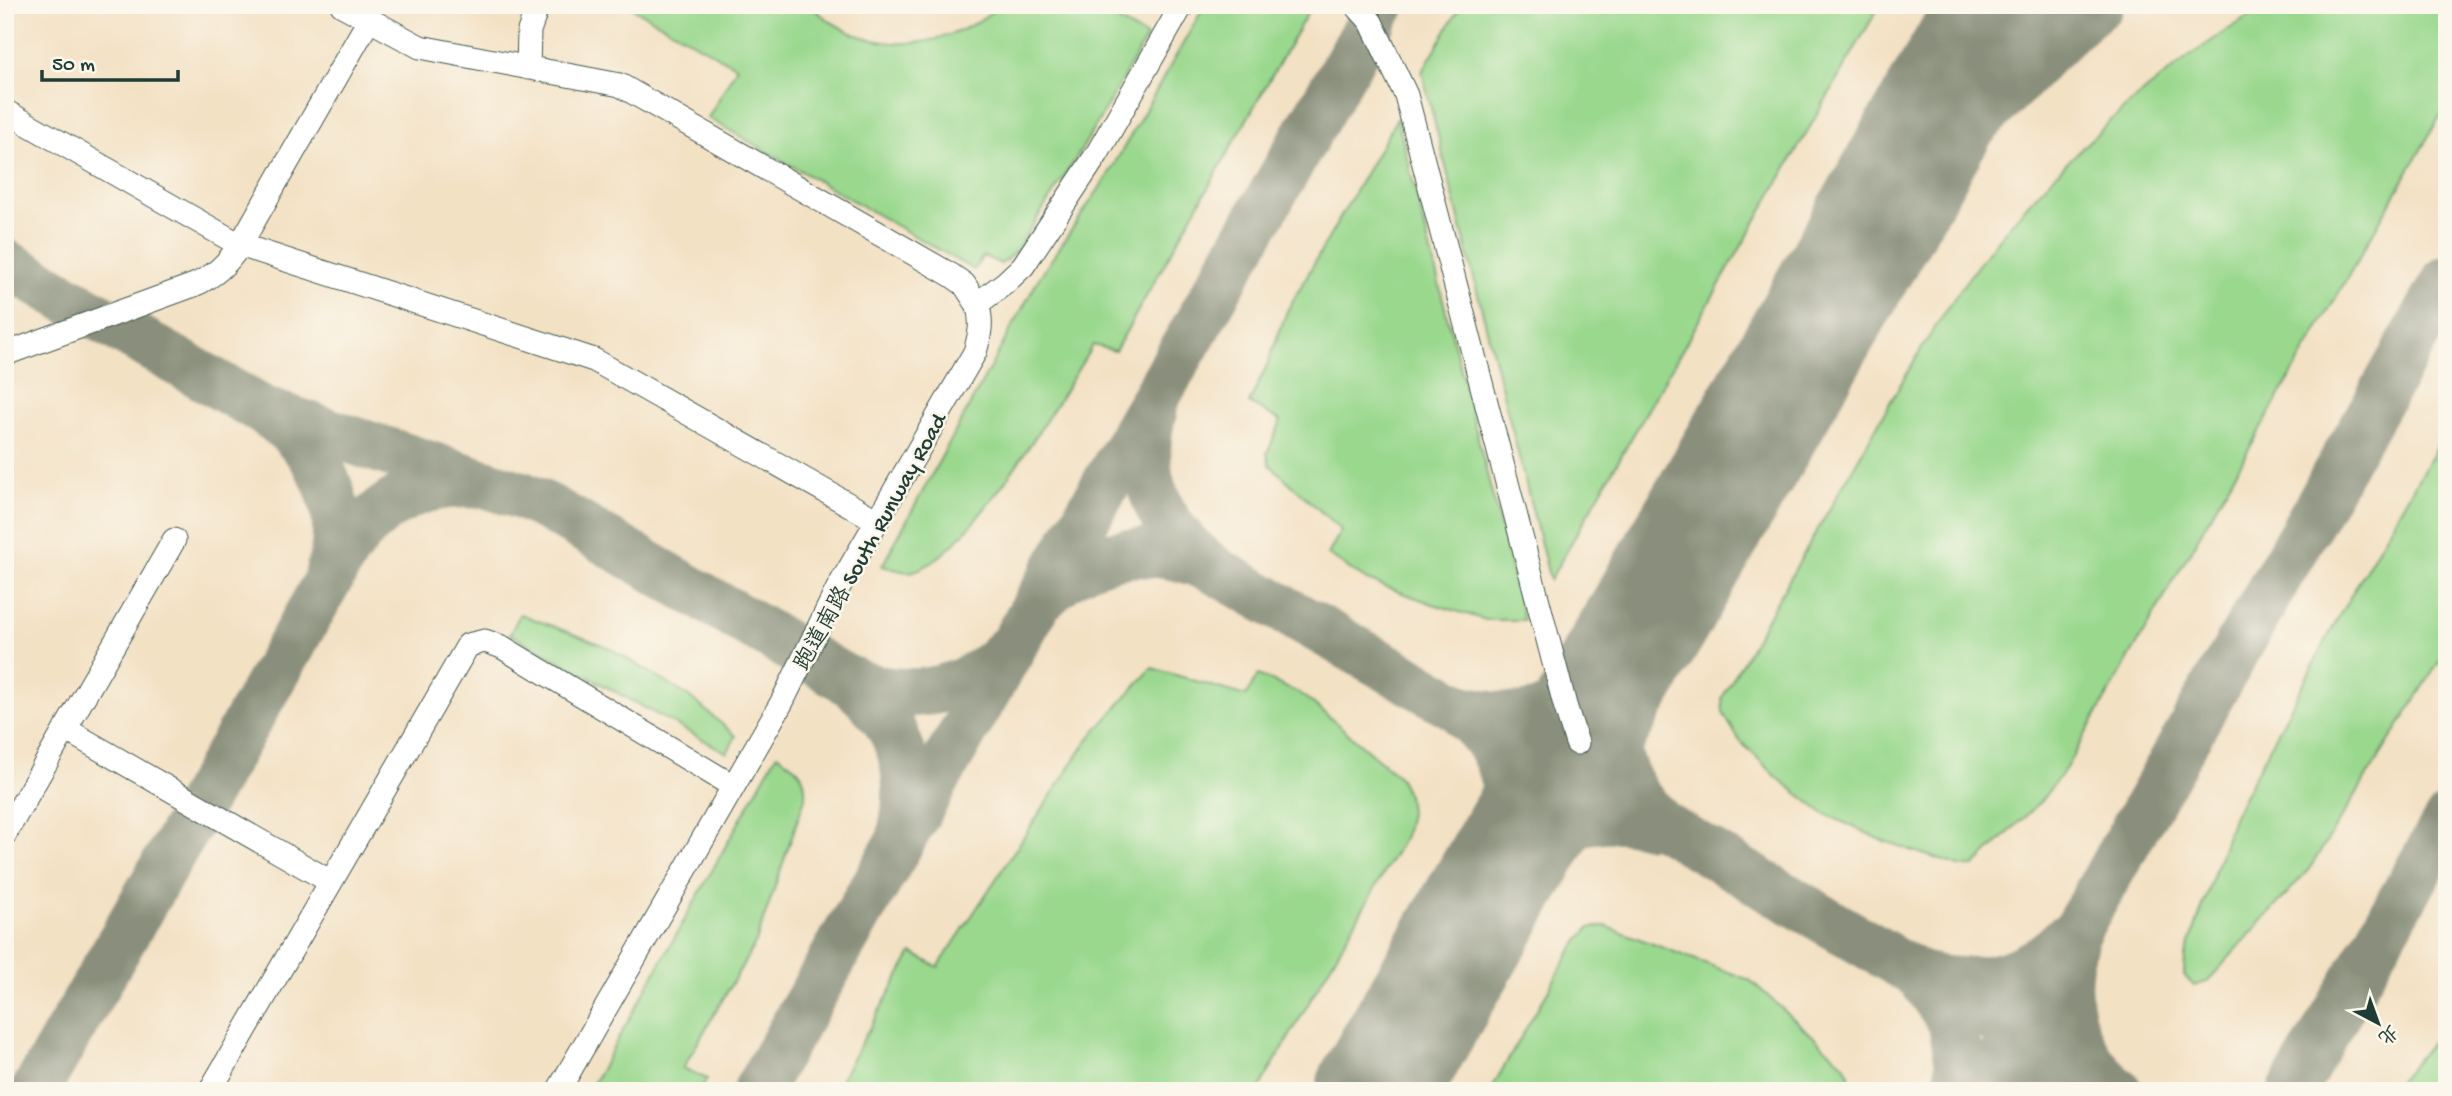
<svg xmlns="http://www.w3.org/2000/svg" width="2452" height="1096" font-family="'Gochi Hand','LXGW WenKai TC',sans-serif">
<style>
.green{fill:#9ad88e;stroke:#5c8a61;stroke-width:2}
.lines{fill:none;stroke-linecap:round;stroke-linejoin:round}
.taxiway{stroke:#898f7c;stroke-width:49}
.runway{stroke:#898f7c;stroke-width:122}
.minor-casing{stroke:#3f564a;stroke-width:25}
.minor{stroke:#fff;stroke-width:23}
.labels{text-anchor:middle;stroke-width:5;stroke-linejoin:round;paint-order:stroke}
.street-label{font-size:23px;fill:#1f3d34;stroke:#fbf7ec}
</style>
<rect width="100%" height="100%" fill="#fbf7ec"/>
<filter id="ink" filterUnits="userSpaceOnUse"><feTurbulence type="fractalNoise" baseFrequency=".0143" numOctaves="2"/><feDisplacementMap in="SourceGraphic" scale="14" xChannelSelector="R" yChannelSelector="G"/><feConvolveMatrix kernelMatrix="1 2 1 2 8 2 1 2 1" color-interpolation-filters="sRGB"/></filter>
<filter id="wash" filterUnits="userSpaceOnUse"><feTurbulence type="fractalNoise" baseFrequency=".00686" numOctaves="4" result="noise"/><feDisplacementMap in="SourceGraphic" scale="28" xChannelSelector="R" yChannelSelector="G"/><feGaussianBlur stdDeviation="1.57" result="paint"/><feColorMatrix in="noise" values="0 0 0 0 0 0 0 0 0 0 0 0 0 0 0 0 0 1.4 0 .05"/><feComposite in="paint" operator="in"/></filter>
<g filter="url(#wash)">
<rect width="100%" height="100%" fill="#f3e1c4"/>
<!-- green -->
<path class="green" d="M 627,5 L 810,5 C 865,58 944,54 1000,5 L 1090,5 L 1147,37 L 1082,149 L 1016,251 L 1001,264 L 983,256 L 974,270 L 708,118 L 737,67 Z
M 1205,5 L 1312,5 L 1115,351 L 1093,345 C 1061,396 969,556 914,571 C 905,574 891,568 882,566 L 1039,278 L 1107,177 Z
M 1461,5 L 1880,5 L 1550,580 L 1422,72 Z
M 2268,5 L 2447,5 L 2447,104 L 2066,768 L 2040,802 L 1974,866 L 1962,867 L 1886,842 L 1823,813 L 1779,779 L 1740,741 L 1723,713 L 1722,698 C 1768,617 1814,535 1861,454 C 1897,390 1933,324 1978,265 C 2056,163 2156,70 2268,5 Z
M 1397,118 L 1524,620 L 1486,620 L 1433,604 L 1367,580 L 1328,555 L 1341,530 L 1270,465 L 1267,454 L 1281,421 L 1249,403 L 1267,365 L 1287,311 Z
M 2447,429 L 2447,649 L 2310,868 L 2207,982 L 2194,986 L 2184,975 L 2185,958 L 2234,815 L 2339,616 Z
M 520,614 L 608,647 L 690,697 L 736,736 L 727,753 L 510,634 Z
M 1152,668 L 1246,696 L 1258,675 L 1299,693 L 1314,704 L 1399,777 L 1408,795 L 1410,813 L 1405,836 L 1258,1091 L 834,1091 L 912,953 L 938,967 L 1089,738 Z
M 777,754 C 796,768 807,771 805,798 L 756,942 L 683,1068 L 707,1079 L 700,1091 L 589,1091 Z
M 1605,926 L 1750,980 L 1844,1064 L 1849,1074 L 1848,1091 L 1490,1091 L 1571,951 L 1589,928 Z
M 2447,1024 L 2447,1091 L 2392,1091 L 2397,1083 Z"/>
<g class="lines">
<!-- taxiway -->
<path class="taxiway" d="M 5,263 L 264,411 C 320,447 352,508 329,574
M 1843,278 C 1897,211 1952,147 2013,86 C 2040,58 2068,29 2099,5
M 1153,410 C 1133,480 1162,532 1218,572 L 1563,767 L 2118,1091
M 264,411 L 523,496 L 549,508 L 844,678 C 899,703 963,697 1006,651
M 1046,595 C 1091,547 1152,543 1211,568
M 1629,652 C 1602,706 1609,775 1655,817
M 845,679 C 899,718 916,767 902,832
M 1471,711 C 1545,733 1589,695 1634,644
M 1467,718 C 1519,764 1514,823 1494,883
M 1492,891 C 1497,882 1502,870 1509,863 C 1545,824 1601,809 1651,824
M 2073,944 C 2059,993 2069,1043 2106,1080
M 1927,977 C 1978,989 2028,977 2065,939
M 1922,979 L 1952,1021 L 1959,1061 L 1959,1091
M 35,1091 L 345,551 C 378,505 416,481 474,484
M 757,1091 L 1381,5
M 1982,1091 L 2079,926 L 2447,280
M 2018,1091 C 2047,1082 2077,1080 2106,1088
M 2292,1091 L 2447,821"/>
<!-- runway -->
<path class="runway" d="M 1377,1091 L 2000,5"/>
</g>
</g>
<g filter="url(#ink)">
<g class="lines">
<!-- minor casing -->
<g class="minor-casing">
<path id="minor" d="M 342,5 L 420,47 L 620,85 L 951,275 L 964,284 L 977,304
M 1356,5 L 1371,22 L 1406,95 L 1565,705 L 1577,743
M 528,68 L 529,31 L 538,5
M 5,111 L 240,245 L 594,360 L 876,520
M 5,354 L 194,285 C 215,276 227,264 240,245 L 369,20
M 65,729 L 331,882
M 5,834 L 174,540
M 210,1091 L 468,645 L 485,641 L 502,647 L 733,786
M 558,1091 L 782,702 L 837,590 L 975,352 C 980,335 983,321 977,304 L 1005,283 L 1023,266 L 1097,154 L 1182,5"/>
</g>
<!-- minor -->
<use href="#minor" class="minor"/>
</g>
</g>
<g class="labels">
<!-- street labels -->
<g class="street-label">
<text transform="translate(869 541) rotate(-61)" y="8">跑道南路 South Runway Road</text>
</g>
</g>
<!-- margin -->
<rect width="2452" height="1096" fill="none" stroke="#fbf7ec" stroke-width="28"/>
<!-- north arrow -->
<g transform="translate(2378 1023) rotate(139)" stroke="#fbf7ec" stroke-width="5" paint-order="stroke">
<path d="M0-5L12 26L0 18L-12 26Z" fill="#1f3d34"/>
<text y="-10" font-size="19" font-weight="bold" text-anchor="middle" fill="#1f3d34">北</text>
</g>
<!-- scale -->
<path d="M42 70v10h136v-10" fill="none" stroke="#1f3d34" stroke-width="3.5"/>
<text x="52" y="70" font-size="21" fill="#1f3d34" stroke="#fbf7ec" stroke-width="5" paint-order="stroke">50 m</text>
</svg>
